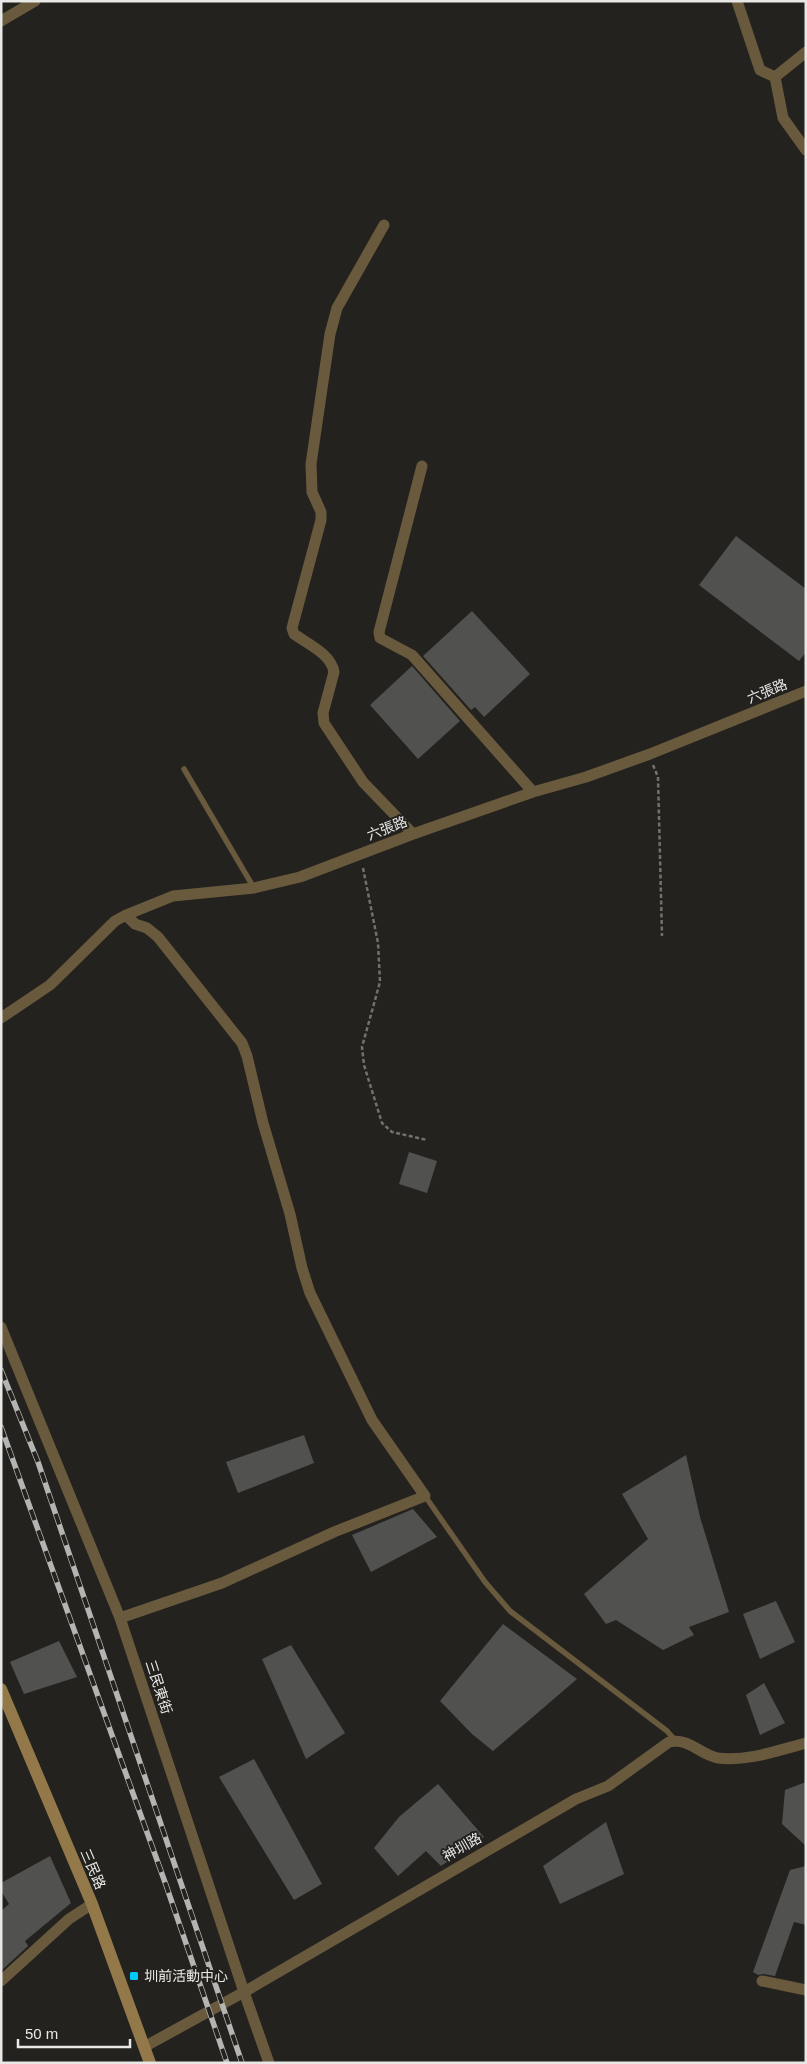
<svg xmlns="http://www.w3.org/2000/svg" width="807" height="2064" font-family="Arial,'Noto Sans TC',sans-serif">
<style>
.building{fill:#51524f}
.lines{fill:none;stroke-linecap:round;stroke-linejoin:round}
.path{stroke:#72716e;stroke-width:2.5;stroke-dasharray:4 2.5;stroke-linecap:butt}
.lane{stroke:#6a5a3d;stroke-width:5.5}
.street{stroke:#6a5a3d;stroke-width:11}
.secondary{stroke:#93794a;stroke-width:12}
.rail-casing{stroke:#b4b4b2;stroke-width:5.5}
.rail{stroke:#23221f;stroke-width:4;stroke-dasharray:11;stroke-linecap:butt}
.poi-dot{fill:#00cbf8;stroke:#23221f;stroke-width:2}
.labels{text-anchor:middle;stroke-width:4;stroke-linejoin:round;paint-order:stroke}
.street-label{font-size:14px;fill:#e8e8e6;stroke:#23221f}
.poi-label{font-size:14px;fill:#e8e8e6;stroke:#23221f;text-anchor:start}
</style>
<rect width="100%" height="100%" fill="#23221f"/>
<!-- building -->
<path class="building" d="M 736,536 L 806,589 L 806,652 L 799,661 L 699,585 Z
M 472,611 L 530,674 L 484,717 L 475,707 L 471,710 L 423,656 Z
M 412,666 L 460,721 L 418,759 L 370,705 Z
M 409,1152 L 437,1161 L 427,1193 L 399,1184 Z
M 304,1435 L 314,1463 L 238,1493 L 226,1462 Z
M 686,1455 L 700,1517 L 729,1612 L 689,1627 L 694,1635 L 663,1650 L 616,1620 L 606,1624 L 584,1594 L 648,1539 L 622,1494 Z
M 413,1509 L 437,1537 L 371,1572 L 352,1535 Z
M 776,1601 L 795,1642 L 760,1659 L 743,1614 Z
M 503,1624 L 577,1679 L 493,1751 L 472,1734 L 440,1701 Z
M 59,1641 L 77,1677 L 24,1694 L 10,1662 Z
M 291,1645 L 345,1733 L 306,1759 L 262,1659 Z
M 764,1683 L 785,1723 L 760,1735 L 746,1695 Z
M 254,1759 L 322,1884 L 294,1900 L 219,1777 Z
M 806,1782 L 806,1846 L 782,1824 L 785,1790 Z
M 438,1784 L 484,1837 L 441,1866 L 426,1851 L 398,1876 L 374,1848 L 399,1817 Z
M 606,1822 L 624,1874 L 560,1904 L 543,1866 Z
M 50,1856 L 71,1903 L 25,1941 L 28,1946 L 1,1971 L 1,1911 L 9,1904 L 1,1891 L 1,1883 Z
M 806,1866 L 806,1925 L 794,1922 L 775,1976 L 763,1974 L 758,1975 L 753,1972 L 790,1870 Z"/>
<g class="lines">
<!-- path -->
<path class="path" d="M 653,765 L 658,777 L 662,936
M 363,868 L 378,943 L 380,982 L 362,1047 L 364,1065 L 382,1123 L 392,1132 L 427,1140"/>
<!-- lane -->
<path class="lane" d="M 184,769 L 254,888
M 425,1496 L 485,1582 L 510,1611 L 667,1731 L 675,1740"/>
<!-- street -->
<path class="street" d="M 737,1 L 760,70 L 775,77 L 783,118 L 806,150
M 1,21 L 35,1
M 775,77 L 806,52
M 384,225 L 337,308 L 330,334 L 311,464 L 312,492 L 321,512 L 321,520 L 292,628 L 294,634 C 308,644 331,654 334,672 L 323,713 L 324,723 L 363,782 L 413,834
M 422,466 L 379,632 L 380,638 L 412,655 L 533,792
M 1,1018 L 50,985 L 115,921 L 126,915 L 173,896 L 254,888 L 300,877 L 413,834 L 533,792 L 586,777 L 650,754 L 806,691
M 1,1327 L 120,1618 L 244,1992 L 269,2063
M 120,1618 L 222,1583 L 334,1532 L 425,1496 L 372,1420 L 310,1293 L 302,1268 L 290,1214 L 263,1123 L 247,1056 L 242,1043 L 158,937 L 147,928 L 135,924 L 126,915
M 1,1981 L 69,1919 L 92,1904
M 762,1981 L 806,1990
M 144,2047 L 244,1992 L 576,1799 L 608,1786 L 669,1742 C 689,1737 700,1755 718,1758 C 747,1762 779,1750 806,1743"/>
<!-- secondary -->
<path class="secondary" d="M 1,1689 L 92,1904 L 150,2063"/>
<!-- rail casing -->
<g class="rail-casing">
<path id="rail" d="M 1,1370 L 38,1462 L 242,2063
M 1,1427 L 166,1885 L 227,2063"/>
</g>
<!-- rail -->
<use href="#rail" class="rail"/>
</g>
<!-- markers -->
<rect class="poi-dot" x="129" y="1971" width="10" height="10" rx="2.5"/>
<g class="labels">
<!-- street labels -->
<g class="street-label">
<text transform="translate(767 691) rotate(-22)" y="5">六張路</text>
<text transform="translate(387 828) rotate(-21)" y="5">六張路</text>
<text transform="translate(159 1687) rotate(72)" y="5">三民東街</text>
<text transform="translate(462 1847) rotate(-30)" y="5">神圳路</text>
<text transform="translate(93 1869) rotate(67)" y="5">三民路</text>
</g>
<!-- poi labels -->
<g class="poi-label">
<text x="144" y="1981">圳前活動中心</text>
</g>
</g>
<!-- border -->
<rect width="807" height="2064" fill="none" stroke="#e8e8e6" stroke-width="5"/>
<!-- scale -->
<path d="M18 2039v8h112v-8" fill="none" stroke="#e8e8e6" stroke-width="2.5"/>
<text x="25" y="2039" font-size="15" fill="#e8e8e6" stroke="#23221f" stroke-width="4" paint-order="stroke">50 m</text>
</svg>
